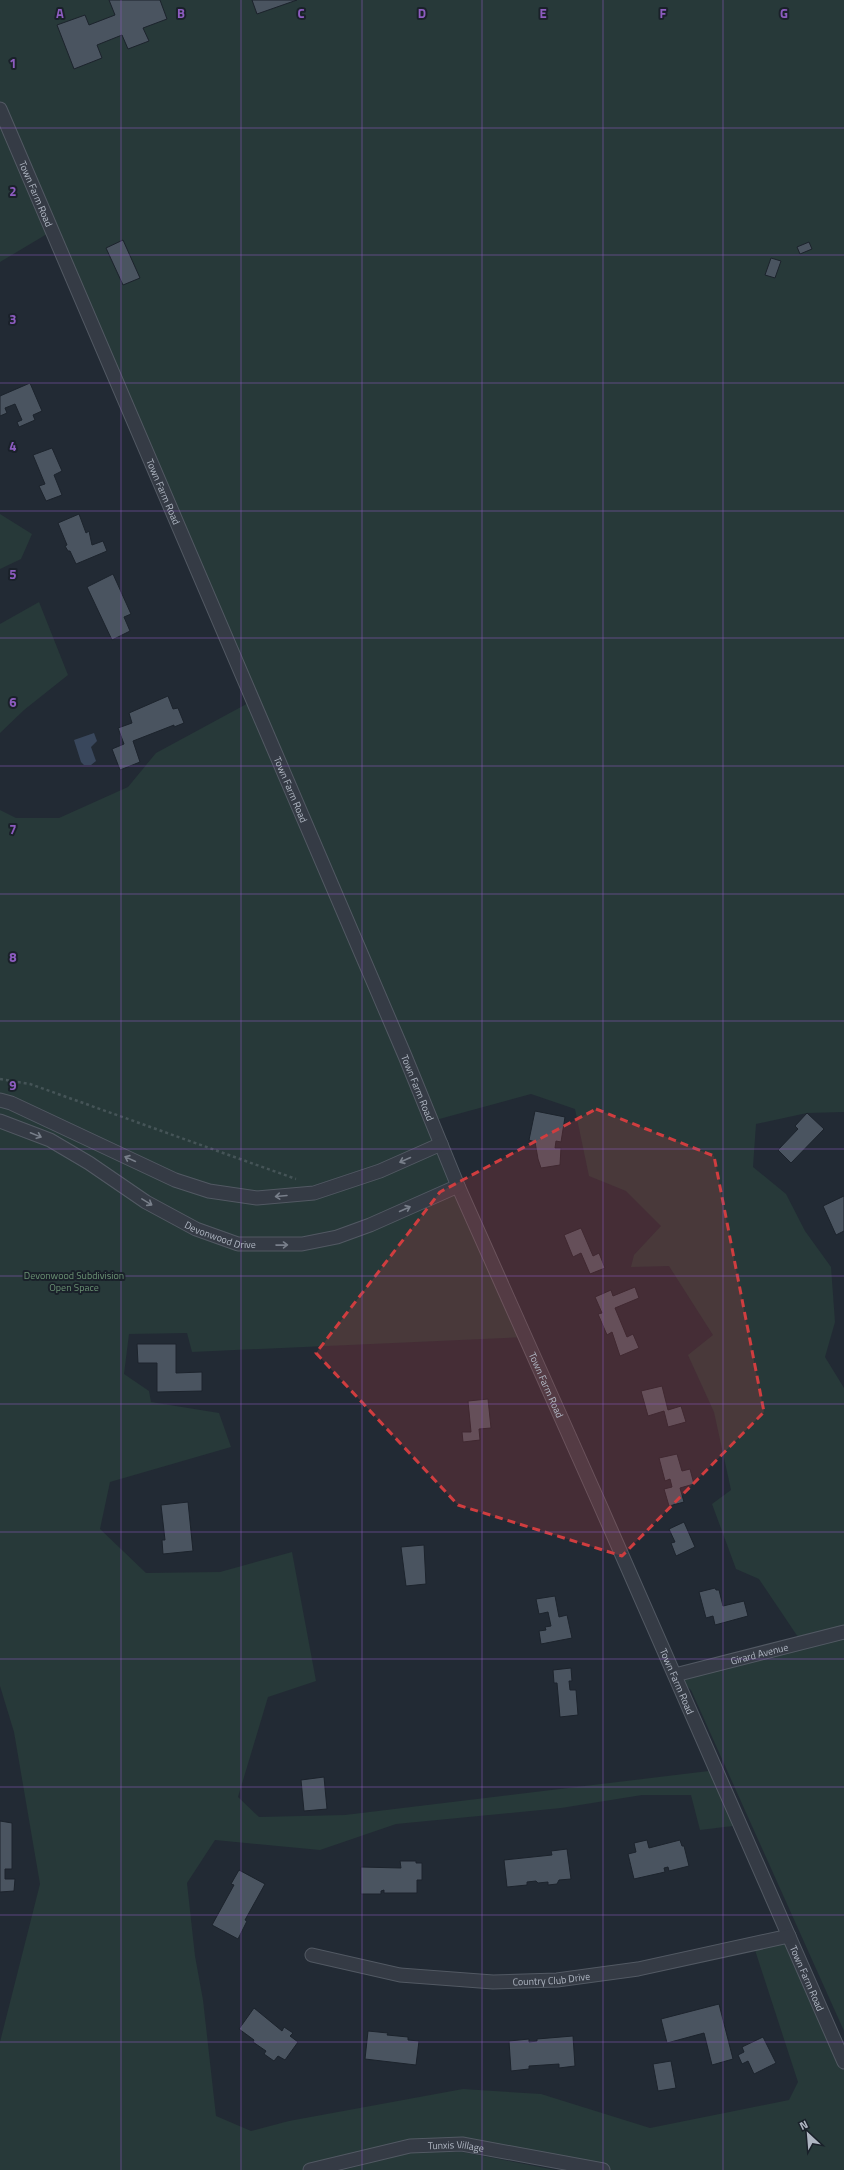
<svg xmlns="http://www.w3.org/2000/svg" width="844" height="2170" font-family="'Titillium Web',sans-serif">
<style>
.green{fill:#273939}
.water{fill:#39475c}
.building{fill:#4a5460;stroke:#1c232c}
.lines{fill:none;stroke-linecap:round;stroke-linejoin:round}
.street-casing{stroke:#525963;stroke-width:15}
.path{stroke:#455457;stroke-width:2.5;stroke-dasharray:3 3;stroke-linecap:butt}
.street{stroke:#353b45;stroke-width:13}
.oneway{stroke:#787f8a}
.marked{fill:#d03d3f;fill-opacity:0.2;stroke:#d03d3f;stroke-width:3;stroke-dasharray:8 5;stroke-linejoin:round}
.grid{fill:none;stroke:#8d5cc0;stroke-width:1;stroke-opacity:0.55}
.labels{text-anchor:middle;stroke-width:4;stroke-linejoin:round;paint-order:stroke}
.street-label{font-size:10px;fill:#afb6c2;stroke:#1a212a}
.park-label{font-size:10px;fill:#699072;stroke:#1a212a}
.grid-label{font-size:13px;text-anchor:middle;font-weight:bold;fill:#8d5cc0;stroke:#1a212a;stroke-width:4;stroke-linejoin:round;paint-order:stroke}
</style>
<rect width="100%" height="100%" fill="#222a34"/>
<!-- green -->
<path class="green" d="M 0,0 L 844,0 L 844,1112 L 807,1113 L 756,1124 L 753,1167 L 786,1194 L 805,1231 L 831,1267 L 835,1322 L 825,1357 L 844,1388 L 844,2031 L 691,1690 L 675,1675 L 802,1643 L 759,1579 L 736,1569 L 712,1504 L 731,1490 L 714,1412 L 688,1355 L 713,1335 L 669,1266 L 631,1267 L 634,1255 L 661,1226 L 626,1191 L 589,1176 L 575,1109 L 531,1094 L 432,1121 L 525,1337 L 192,1352 L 187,1333 L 129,1334 L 124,1374 L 149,1391 L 151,1402 L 219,1413 L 231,1447 L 110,1482 L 100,1529 L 146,1573 L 220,1572 L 292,1552 L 316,1681 L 268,1697 L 238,1797 L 259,1817 L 345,1815 L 717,1770 L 741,1825 L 700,1830 L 691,1795 L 642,1795 L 561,1808 L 396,1824 L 320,1850 L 215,1840 L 187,1883 L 195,1956 L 203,2000 L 216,2116 L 251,2131 L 289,2121 L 463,2089 L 541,2094 L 650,2128 L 789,2100 L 798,2082 L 753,1944 L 789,1936 L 844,2062 L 844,2170 L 603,2170 L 462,2144 L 410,2146 L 310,2170 L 0,2170 L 0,2042 L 40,1884 L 14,1732 L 0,1686 L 0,810 L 16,818 L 59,818 L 128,787 L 156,753 L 252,701 L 52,231 L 0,262 Z
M 0,514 L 32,534 L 21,559 L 0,569 Z
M 39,602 L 68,675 L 24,710 L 0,733 L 0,624 Z
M 412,2152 L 463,2152 L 555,2170 L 343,2170 Z"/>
<!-- water -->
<path class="water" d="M 94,733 L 97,741 L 91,747 L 96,761 L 91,765 L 84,765 L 81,762 L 74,740 Z"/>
<!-- building -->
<path class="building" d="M 109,0 L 160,0 L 167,19 L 143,28 L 149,41 L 128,49 L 122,35 L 97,45 L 102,58 L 74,69 L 57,25 L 85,15 L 89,25 L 115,15 Z
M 252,0 L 297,0 L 257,14 Z
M 123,240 L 140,278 L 123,285 L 106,248 Z
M 809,242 L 812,249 L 800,254 L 797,247 Z
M 771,258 L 781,261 L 775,278 L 765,275 Z
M 30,383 L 42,411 L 33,415 L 35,420 L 19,427 L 17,422 L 22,420 L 15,404 L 5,408 L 7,413 L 0,416 L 0,396 Z
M 52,448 L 62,471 L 54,475 L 62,495 L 46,501 L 39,486 L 45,484 L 33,455 Z
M 79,514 L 86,533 L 89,531 L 92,545 L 103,541 L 107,551 L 76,564 L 70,551 L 68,551 L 65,546 L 67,545 L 58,523 Z
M 113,574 L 131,614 L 124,617 L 130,631 L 112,640 L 87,587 Z
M 168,696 L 173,709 L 178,708 L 184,723 L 174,727 L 174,725 L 133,741 L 140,762 L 120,770 L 112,749 L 124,744 L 118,728 L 132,723 L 129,713 Z
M 535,1111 L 565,1117 L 561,1142 L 556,1141 L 555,1148 L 561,1148 L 560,1165 L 541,1168 L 538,1159 L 535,1142 L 529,1140 Z
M 807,1113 L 824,1129 L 791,1163 L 778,1150 L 798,1129 L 795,1126 Z
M 844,1196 L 844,1231 L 836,1235 L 823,1206 Z
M 581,1228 L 593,1256 L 599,1253 L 605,1268 L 590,1274 L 581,1253 L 573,1257 L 564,1235 Z
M 635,1287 L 639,1298 L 615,1308 L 627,1337 L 633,1334 L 639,1348 L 620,1356 L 612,1332 L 607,1335 L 598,1314 L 602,1313 L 595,1297 L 611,1290 L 613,1296 Z
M 137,1344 L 176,1344 L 176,1373 L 202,1372 L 202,1391 L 157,1392 L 157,1363 L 138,1363 Z
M 662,1386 L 668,1410 L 681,1406 L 686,1422 L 668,1427 L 664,1411 L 648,1416 L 641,1391 Z
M 488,1399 L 491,1428 L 479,1429 L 480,1440 L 463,1442 L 462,1432 L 471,1432 L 468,1401 Z
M 677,1454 L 682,1471 L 690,1469 L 694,1484 L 680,1488 L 684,1502 L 669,1506 L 664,1489 L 672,1487 L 670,1479 L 665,1481 L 659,1458 Z
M 188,1502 L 193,1551 L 163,1554 L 162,1540 L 165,1540 L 161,1505 Z
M 684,1522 L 695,1547 L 676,1556 L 671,1543 L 675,1542 L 669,1529 Z
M 424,1545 L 426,1584 L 406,1586 L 401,1547 Z
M 715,1588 L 716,1590 L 719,1590 L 723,1606 L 744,1601 L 748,1616 L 715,1625 L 713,1616 L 706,1618 L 699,1592 Z
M 555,1596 L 559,1617 L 567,1615 L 572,1638 L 541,1644 L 539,1631 L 546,1630 L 545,1627 L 551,1626 L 548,1612 L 539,1614 L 536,1599 Z
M 571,1668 L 572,1681 L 569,1681 L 570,1690 L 576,1690 L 578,1715 L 560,1717 L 557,1683 L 554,1683 L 553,1670 Z
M 324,1777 L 327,1809 L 304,1811 L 301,1780 Z
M 0,1821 L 12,1823 L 12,1869 L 5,1869 L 5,1879 L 15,1879 L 14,1891 L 0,1892 Z
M 647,1840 L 649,1848 L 680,1840 L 682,1846 L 684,1846 L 689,1866 L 669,1871 L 668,1867 L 664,1868 L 665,1872 L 634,1879 L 628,1854 L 636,1852 L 634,1843 Z
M 567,1849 L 571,1879 L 559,1880 L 557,1884 L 548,1885 L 548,1882 L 538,1883 L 536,1881 L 527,1882 L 527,1885 L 507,1887 L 504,1860 L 552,1855 L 551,1851 Z
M 400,1861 L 416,1861 L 416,1863 L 422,1863 L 422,1880 L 417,1880 L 417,1893 L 384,1893 L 384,1890 L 381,1891 L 381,1894 L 361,1894 L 361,1867 L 401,1868 Z
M 239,1870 L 265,1884 L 245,1920 L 247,1921 L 238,1939 L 212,1925 L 234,1885 L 231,1884 Z
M 719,2004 L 733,2059 L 712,2065 L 704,2033 L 667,2043 L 661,2019 Z
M 254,2008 L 282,2031 L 284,2027 L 293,2033 L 290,2036 L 298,2042 L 285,2060 L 278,2056 L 274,2061 L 264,2054 L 266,2051 L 253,2042 L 254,2040 L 239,2029 Z
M 368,2031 L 388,2033 L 387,2035 L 408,2037 L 408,2040 L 419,2041 L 416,2065 L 365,2059 Z
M 573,2036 L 575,2066 L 559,2068 L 559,2064 L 529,2066 L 529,2069 L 511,2071 L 509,2041 L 529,2039 L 529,2042 L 537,2041 L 537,2039 Z
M 763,2037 L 776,2063 L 754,2074 L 748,2061 L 742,2064 L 738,2055 L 744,2052 L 742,2047 Z
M 671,2061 L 676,2088 L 658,2091 L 653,2064 Z"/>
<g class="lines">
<!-- street casing -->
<g class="street-casing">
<g id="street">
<path id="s1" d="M 0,109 L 405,1056 L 458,1186 L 600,1505 L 844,2062"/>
<path d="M 0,1100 L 11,1103 L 175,1180 L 209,1191 L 257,1198 L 314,1193 L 380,1171 L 441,1144"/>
<path id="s2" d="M 0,1121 L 50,1140 L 89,1163 L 146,1202 L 196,1229 L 238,1244 L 302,1244 L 337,1237 L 370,1225 L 458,1186"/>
<path id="s3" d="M 675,1675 L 844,1632"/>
<path id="s4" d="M 312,1955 L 400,1975 L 493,1982 L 557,1980 L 638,1969 L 789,1936"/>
<path id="s5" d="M 310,2170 L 410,2146 L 462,2144 L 603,2170"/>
</g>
</g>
<!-- path -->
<path class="path" d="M 0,1079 L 30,1084 L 296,1179"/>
<!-- street -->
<use href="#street" class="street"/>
</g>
<!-- one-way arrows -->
<defs><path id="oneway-shaft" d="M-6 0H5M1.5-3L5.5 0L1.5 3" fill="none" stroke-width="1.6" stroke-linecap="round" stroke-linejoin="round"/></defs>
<g class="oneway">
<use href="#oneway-shaft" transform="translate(36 1135) rotate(22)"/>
<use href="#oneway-shaft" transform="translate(130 1159) rotate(-155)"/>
<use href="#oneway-shaft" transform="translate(405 1160) rotate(156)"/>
<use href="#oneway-shaft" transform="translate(281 1196) rotate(175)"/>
<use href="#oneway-shaft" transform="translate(147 1202) rotate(31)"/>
<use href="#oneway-shaft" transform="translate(405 1209) rotate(-24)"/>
<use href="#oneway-shaft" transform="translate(282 1245) rotate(-1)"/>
</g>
<!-- marked area -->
<path class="marked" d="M 596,1109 L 714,1156 L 764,1412 L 622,1556 L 458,1505 L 316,1353 L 440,1192 Z"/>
<!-- grid -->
<path class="grid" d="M 121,0 L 121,2170M 241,0 L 241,2170M 362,0 L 362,2170M 482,0 L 482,2170M 603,0 L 603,2170M 723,0 L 723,2170M 0,128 L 844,128M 0,255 L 844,255M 0,383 L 844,383M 0,511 L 844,511M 0,638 L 844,638M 0,766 L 844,766M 0,894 L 844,894M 0,1021 L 844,1021M 0,1149 L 844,1149M 0,1276 L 844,1276M 0,1404 L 844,1404M 0,1532 L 844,1532M 0,1659 L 844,1659M 0,1787 L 844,1787M 0,1915 L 844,1915M 0,2042 L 844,2042"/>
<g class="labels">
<!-- street labels -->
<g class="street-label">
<text dy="4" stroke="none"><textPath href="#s1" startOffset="92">Town Farm Road</textPath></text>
<text dy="4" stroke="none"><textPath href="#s1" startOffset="416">Town Farm Road</textPath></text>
<text dy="4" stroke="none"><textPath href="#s1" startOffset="740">Town Farm Road</textPath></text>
<text dy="4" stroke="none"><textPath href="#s1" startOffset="1064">Town Farm Road</textPath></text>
<text dy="4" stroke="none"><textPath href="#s2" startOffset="250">Devonwood Drive</textPath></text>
<text dy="4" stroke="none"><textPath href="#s1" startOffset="1388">Town Farm Road</textPath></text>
<text dy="4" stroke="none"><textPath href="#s3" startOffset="87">Girard Avenue</textPath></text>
<text dy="4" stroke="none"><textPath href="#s1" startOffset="1712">Town Farm Road</textPath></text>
<text dy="4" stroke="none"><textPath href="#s4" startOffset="242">Country Club Drive</textPath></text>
<text dy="4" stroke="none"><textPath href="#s1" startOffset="2036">Town Farm Road</textPath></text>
<text dy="4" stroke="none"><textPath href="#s5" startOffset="149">Tunxis Village</textPath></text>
</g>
<!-- park labels -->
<g class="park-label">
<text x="74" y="1279">Devonwood Subdivision<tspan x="74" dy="12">Open Space</tspan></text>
</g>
</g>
<g class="grid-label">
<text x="60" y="18">A</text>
<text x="181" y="18">B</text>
<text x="301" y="18">C</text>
<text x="422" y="18">D</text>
<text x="543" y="18">E</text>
<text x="663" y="18">F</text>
<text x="784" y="18">G</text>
<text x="13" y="68">1</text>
<text x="13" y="196">2</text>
<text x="13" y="324">3</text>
<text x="13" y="451">4</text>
<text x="13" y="579">5</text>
<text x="13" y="707">6</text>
<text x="13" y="834">7</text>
<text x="13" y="962">8</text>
<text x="13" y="1090">9</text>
</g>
<!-- north arrow -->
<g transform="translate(808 2134) rotate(334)" stroke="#1a212a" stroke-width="3" paint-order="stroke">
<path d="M0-3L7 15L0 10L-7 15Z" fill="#afb6c2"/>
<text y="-6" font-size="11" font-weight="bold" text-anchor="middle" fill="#afb6c2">N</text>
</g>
</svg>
